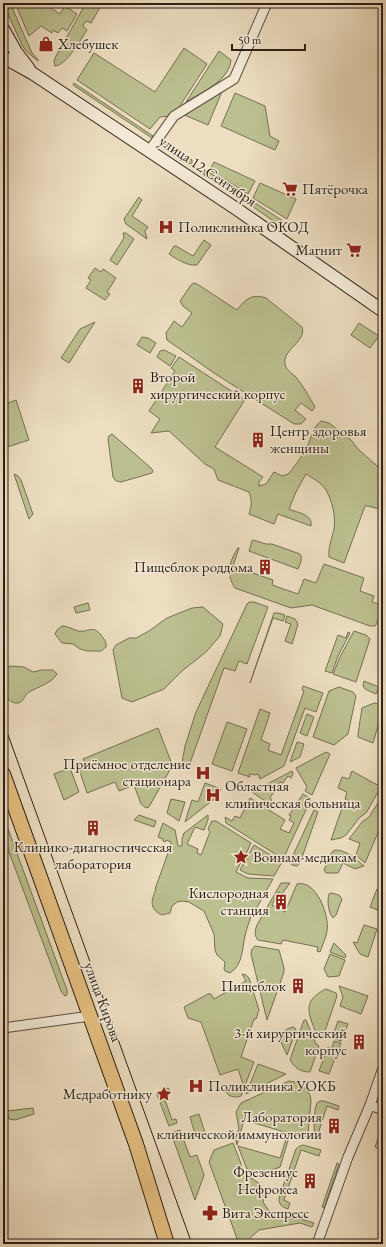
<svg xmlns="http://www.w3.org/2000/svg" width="386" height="1247" font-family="'EB Garamond',serif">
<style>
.green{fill:#bcc090;stroke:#746f52}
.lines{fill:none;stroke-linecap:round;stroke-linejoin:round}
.minor-casing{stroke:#5d4e40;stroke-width:11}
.secondary-casing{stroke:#2d1e15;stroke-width:14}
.primary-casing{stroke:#2d1e15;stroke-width:16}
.minor{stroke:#f3ead7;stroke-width:9}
.secondary{stroke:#f3ead7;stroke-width:12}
.primary{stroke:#e6bf80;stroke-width:14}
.tram{stroke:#2d1e15;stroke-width:1}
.labels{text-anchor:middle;stroke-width:3;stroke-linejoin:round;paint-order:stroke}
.poi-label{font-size:15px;fill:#2d1e15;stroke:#f3ead7;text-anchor:start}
.street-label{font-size:15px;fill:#2d1e15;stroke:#f3ead7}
</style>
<rect width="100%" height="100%" fill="#eddec1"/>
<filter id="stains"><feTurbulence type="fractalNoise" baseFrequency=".005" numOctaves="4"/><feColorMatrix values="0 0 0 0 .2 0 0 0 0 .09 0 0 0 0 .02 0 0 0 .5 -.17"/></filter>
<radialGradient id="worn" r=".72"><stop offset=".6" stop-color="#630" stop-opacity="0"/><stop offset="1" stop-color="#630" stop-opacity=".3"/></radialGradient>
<!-- green -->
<path class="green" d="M 3,3 L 10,3 L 32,53 L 38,60 L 38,61 L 26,51 L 22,45 Z
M 15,3 L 43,3 L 60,14 L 65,6 L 77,14 L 67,31 L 62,28 L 58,33 L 53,30 L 52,33 L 41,26 L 29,36 Z
M 86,3 L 100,3 L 102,4 L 91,23 L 87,21 L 85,22 L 83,26 L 87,30 C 80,40 67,65 55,66 L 54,61 L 56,56 Z
M 184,48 L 207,64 L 178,109 L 170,116 L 160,117 L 150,129 L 77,80 L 94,53 L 155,92 Z
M 219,51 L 231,60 C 229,81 202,92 186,102 Z
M 74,83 L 153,136 L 152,138 L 73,85 Z
M 223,89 L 208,125 L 182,114 Z
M 235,93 L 265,106 L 270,136 L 279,141 L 275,150 L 221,126 Z
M 165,144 L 168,145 L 192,160 L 192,163 L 189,164 L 165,149 L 164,147 Z
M 214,162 L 255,181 L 248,194 L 210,170 Z
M 204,170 L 207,171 L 242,193 L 243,197 L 242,198 L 238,197 L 204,175 Z
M 260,183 L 296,199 L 287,219 L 253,198 Z
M 139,197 L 142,200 L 132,216 L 148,227 L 145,231 L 147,239 L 126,224 L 124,219 Z
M 252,201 L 283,221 L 284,225 L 283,226 L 279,225 L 252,206 L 250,204 Z
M 123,233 L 126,233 L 134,239 L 117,265 L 110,260 L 124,238 Z
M 204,240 L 211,245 L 197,265 C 186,266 177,259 169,254 L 174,246 L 176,246 L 193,256 Z
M 95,268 L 101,272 L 103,269 L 116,278 L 107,292 L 110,294 L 105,300 L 86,288 L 91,280 L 88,278 Z
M 194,283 L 197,284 L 237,310 C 245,300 251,293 266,298 L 302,327 C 307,341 282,350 285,364 C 286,369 291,373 295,376 C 303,385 309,397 315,407 L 312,411 L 301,403 L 295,410 L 306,419 L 301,424 L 294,424 L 214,373 L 167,340 L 166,333 L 174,321 L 182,327 L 192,313 L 183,306 L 180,301 L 191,285 Z
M 95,322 L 69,363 L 61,358 L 80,329 Z
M 359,323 L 379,336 L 370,348 L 351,335 Z
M 142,337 L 148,338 L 156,343 L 150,353 L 137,345 Z
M 164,350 L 176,356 L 170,366 L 157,357 L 160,351 Z
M 179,357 L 242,398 L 244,401 L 215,447 L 263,477 L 259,482 L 259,486 L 266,484 L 274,472 L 282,476 L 288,474 L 290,472 C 296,464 304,454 308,445 C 311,437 314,426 321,421 L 329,423 L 351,440 L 359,450 L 383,471 L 383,486 L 380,490 L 383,495 L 383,510 L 368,506 L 365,506 L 344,563 L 329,557 C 328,547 332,539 334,529 C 336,516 332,501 326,490 C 322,483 312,478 306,474 L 296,492 L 289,509 C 298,513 313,514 311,526 L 278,514 L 274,524 L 249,514 C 252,505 252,500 249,492 L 218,480 L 214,469 L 205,464 L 169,431 L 151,433 L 160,419 L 149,411 L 175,371 L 171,368 Z
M 16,400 L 29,440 L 7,447 L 3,437 L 3,405 Z
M 112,434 L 151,468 L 153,471 L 152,473 L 121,482 L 116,481 L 113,477 L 108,439 L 109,436 Z
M 14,474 L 18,476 L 21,480 L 33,514 L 29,519 Z
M 253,540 L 266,544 L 272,544 L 300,554 C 303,558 300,564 298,569 L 249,551 L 252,541 Z
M 238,548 L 239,548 L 233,566 L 273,580 L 272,585 L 298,594 L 304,579 L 316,583 L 324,564 L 364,578 L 360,591 L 374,596 L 372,602 L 381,605 L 383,600 L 383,606 L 376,625 L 375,626 L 370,626 L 312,605 L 291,608 L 235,588 C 226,575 229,561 238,548 Z
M 249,602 L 254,602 L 268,607 L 247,664 L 239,661 L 235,671 L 224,668 L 189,766 L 182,763 L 185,746 L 196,712 L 247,604 Z
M 88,603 L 90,610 L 76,613 L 74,607 Z
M 203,607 L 223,624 L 220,636 L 206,652 L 182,671 L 164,689 L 132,702 L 122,698 L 113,650 L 116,645 L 129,638 L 136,638 L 149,631 L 167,618 L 192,608 Z
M 274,613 L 278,613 L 285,615 L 283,621 L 273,618 L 250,683 Z
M 287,616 L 295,619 L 298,624 L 292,644 L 285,641 L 291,624 L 285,622 Z
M 62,626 C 68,626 72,629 78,631 C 88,633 92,624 101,635 C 104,639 107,642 106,647 L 101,651 L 87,651 L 80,649 L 73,644 L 62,643 L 55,634 L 57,630 Z
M 354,631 L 366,635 L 370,639 L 356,682 L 333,674 L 340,657 Z
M 348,632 L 350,633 L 338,656 L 332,673 L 325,671 L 338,635 L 346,638 Z
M 10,666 L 24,667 L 33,672 L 42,670 L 53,670 L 57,674 C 52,683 38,687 29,692 C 24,695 24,702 18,703 C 12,704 6,698 4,693 C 4,689 5,686 5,682 C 6,675 3,670 10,666 Z
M 364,681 L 379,687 L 376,694 L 365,689 L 363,686 Z
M 303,686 L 323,693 L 316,712 L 305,708 L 284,766 L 260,779 L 258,774 L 254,775 L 252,774 L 249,774 L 250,777 L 238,773 L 260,709 L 270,713 L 261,740 L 270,744 L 268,750 L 281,755 L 304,691 L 302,690 Z
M 339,687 L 353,692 L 356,696 L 348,734 L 334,745 L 313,737 L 329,691 Z
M 374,703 L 383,705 L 383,716 L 381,716 L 373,743 L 358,737 L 358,734 L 362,708 Z
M 307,714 L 314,717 L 307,736 L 300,733 Z
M 227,722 L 247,729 L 232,771 L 212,764 Z
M 158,728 L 172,764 L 171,768 L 149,807 L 146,808 L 141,804 L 134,785 L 119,791 L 115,782 L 87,793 L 78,766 L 85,763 L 83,759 Z
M 297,742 L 304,744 L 300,757 L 290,762 Z
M 326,752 L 330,754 L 312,795 L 305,791 L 307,787 L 296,768 Z
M 70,768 L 79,792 L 64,800 L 54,774 Z
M 292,771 L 293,774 L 291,778 L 288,776 L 283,783 L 280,782 L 270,798 L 272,800 L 269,804 L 252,792 Z
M 352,771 L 381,787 L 366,813 L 360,817 L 346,835 L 341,838 L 331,840 L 343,805 L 347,806 L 349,801 L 345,799 L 347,792 L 338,788 L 342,777 L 349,779 Z
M 205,783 L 221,789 L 218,796 L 185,822 L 192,800 L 198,802 Z
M 303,794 L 311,799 L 283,859 L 226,823 L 225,817 L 232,821 L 235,816 L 240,818 L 250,798 L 285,820 L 280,829 L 289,833 L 294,823 L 289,820 L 291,816 L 289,815 Z
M 383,795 L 383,821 L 365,863 L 356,855 L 360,843 L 349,839 L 362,822 L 369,817 Z
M 171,799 L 185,802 L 179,821 L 167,813 Z
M 314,810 L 318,812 L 300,863 L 297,866 L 292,865 L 290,862 Z
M 3,815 L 67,990 L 67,995 L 65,996 L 61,991 L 3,836 Z
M 139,815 L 156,821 L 154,827 L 134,820 Z
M 208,815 L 208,820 L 204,830 L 195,827 L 187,844 L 198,849 L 197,853 L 201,855 L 210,832 L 208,829 L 212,821 L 216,821 L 251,843 L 245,856 L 239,853 L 236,859 L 241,862 L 236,872 L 248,878 L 273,879 L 252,916 L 251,915 C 250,922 246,929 245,936 C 242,949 243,965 230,973 L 225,971 L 224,969 L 225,962 L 217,955 L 215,950 L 214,934 L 204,911 L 189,902 L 182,901 L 177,902 L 172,906 L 170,913 L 162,915 C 149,909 151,901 156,889 L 155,889 L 171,845 L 171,842 L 166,840 L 165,842 L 163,841 L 163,839 L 158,837 L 163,823 L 175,830 L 178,846 L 182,846 L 182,839 L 184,833 Z
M 254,845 L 282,862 L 274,876 L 248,874 L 240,870 Z
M 335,850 C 347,850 355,859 364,866 L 355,869 L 343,863 L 338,873 L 326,873 L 324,870 L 332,852 Z
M 281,883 L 290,883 L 282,894 L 278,892 L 272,905 L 285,912 L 297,884 C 316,879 330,916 327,931 C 326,938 322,946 320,952 L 317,951 L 318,947 L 283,940 L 281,944 L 258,940 C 254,936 255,930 257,925 Z
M 377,889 L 383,892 L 383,912 L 370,907 Z
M 331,893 L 339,895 L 342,899 L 336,915 L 333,918 C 328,912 327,901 329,894 Z
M 364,925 L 377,929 L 368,957 L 360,954 L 353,942 L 357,943 Z
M 334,943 L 346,955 L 345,958 L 330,952 Z
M 255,946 L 279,950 L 284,968 L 284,972 L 267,1020 L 251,954 L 252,949 Z
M 330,954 L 345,960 L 339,976 L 328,977 L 324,969 Z
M 242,974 L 246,975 L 249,978 L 259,1010 L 256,1019 L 254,1019 L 241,1057 L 254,1062 L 241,1096 C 235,1098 229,1097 225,1091 L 243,1084 L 238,1069 L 220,1075 L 201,1022 L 188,1018 L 184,1007 L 208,994 L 211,994 L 214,999 L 246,981 Z
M 339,986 L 368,996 L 361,1014 L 340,1006 L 343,997 Z
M 326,989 L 336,993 L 337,996 L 323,1037 L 318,1035 L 316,1033 C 308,1012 302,1001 326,989 Z
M 304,1020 L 306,1020 L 316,1044 L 319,1046 L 310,1072 C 300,1072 295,1068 290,1060 Z
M 338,1021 L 348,1024 L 341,1041 L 332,1038 Z
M 293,1027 L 294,1027 L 296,1030 L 287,1055 L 279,1038 L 287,1029 Z
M 334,1041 L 341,1043 L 329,1074 L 319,1071 L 328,1047 L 332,1048 Z
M 258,1064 L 286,1074 L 246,1094 Z
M 289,1081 L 295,1082 L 306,1089 L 310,1095 L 311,1101 L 308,1134 L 304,1137 L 290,1134 L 280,1167 L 259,1175 L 254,1174 L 247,1169 L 238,1146 L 280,1158 L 288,1133 L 244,1120 L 237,1145 L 235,1138 L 239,1129 L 236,1112 L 241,1103 Z
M 168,1088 L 170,1091 L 163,1094 L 172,1120 L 176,1119 L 177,1123 L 169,1126 L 156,1092 Z
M 320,1101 L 324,1101 L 339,1106 L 338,1110 L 327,1106 L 316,1140 L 315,1139 C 314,1128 313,1113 317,1103 Z
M 33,1108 L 34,1114 L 15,1120 L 9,1119 L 7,1111 Z
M 199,1114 L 207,1139 C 195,1143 193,1126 190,1117 Z
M 383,1124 L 383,1152 L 375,1147 Z
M 180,1130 L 190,1157 L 197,1155 L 204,1175 L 195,1200 L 171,1133 Z
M 233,1143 L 245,1174 L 260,1184 L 265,1195 L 263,1202 L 269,1211 L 290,1218 L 297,1218 L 314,1223 L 312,1227 L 300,1223 L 259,1230 L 248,1240 L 251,1244 L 239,1244 L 209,1162 L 214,1150 Z
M 303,1145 L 321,1150 L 319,1156 L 301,1150 L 284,1200 L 290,1203 L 288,1209 C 282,1207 279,1205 279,1198 L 296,1149 L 300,1146 Z
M 337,1163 L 339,1164 L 324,1208 L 322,1207 Z"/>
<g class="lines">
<!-- minor casing -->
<g class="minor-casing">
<path id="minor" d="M 149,151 L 174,116 L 234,79 L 267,3
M 3,1028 L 90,1016
M 370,1105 L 383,1110
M 317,1244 L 348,1157 L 370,1105 L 383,1068"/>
</g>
<!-- secondary casing -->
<g class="secondary-casing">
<path id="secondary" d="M 3,29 L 16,52 L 29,69
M 3,57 L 32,73 L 238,210 L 383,311"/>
</g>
<!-- primary casing -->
<g class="primary-casing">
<path id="primary" d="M 3,774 L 136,1144 L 167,1244"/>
</g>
<!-- minor -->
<use href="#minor" class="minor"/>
<!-- secondary -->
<use href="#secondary" class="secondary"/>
<!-- primary -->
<use href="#primary" class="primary"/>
<!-- tram -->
<path class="tram" d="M 3,721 L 192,1244"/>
</g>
<!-- icons -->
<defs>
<g id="shop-bare" transform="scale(1.2)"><path d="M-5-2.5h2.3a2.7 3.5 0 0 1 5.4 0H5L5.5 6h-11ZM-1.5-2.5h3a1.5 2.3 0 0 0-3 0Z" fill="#8f2418" stroke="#f3ead7" stroke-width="2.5" paint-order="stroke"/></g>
<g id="supermarket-bare" transform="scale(1.2)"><path d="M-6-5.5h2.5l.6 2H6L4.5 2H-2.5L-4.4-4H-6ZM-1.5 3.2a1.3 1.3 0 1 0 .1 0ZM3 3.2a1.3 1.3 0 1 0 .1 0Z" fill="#8f2418" stroke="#f3ead7" stroke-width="2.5" paint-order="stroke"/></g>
<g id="hospital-bare" transform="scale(1.2)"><path d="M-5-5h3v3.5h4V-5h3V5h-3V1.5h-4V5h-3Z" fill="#8f2418" stroke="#f3ead7" stroke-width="2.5" paint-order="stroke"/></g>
<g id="building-bare" transform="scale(1.2)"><path d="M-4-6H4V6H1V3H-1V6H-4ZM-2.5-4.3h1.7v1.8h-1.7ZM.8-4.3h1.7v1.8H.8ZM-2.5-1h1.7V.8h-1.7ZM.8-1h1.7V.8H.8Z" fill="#8f2418" stroke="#f3ead7" stroke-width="2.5" paint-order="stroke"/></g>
<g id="sight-bare" transform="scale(1.2)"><path d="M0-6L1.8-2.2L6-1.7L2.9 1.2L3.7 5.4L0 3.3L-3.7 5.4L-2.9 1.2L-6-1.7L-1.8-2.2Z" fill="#8f2418" stroke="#f3ead7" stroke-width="2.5" paint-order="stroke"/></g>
<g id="pharmacy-bare" transform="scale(1.2)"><path d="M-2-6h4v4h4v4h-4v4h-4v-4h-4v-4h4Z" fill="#8f2418" stroke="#f3ead7" stroke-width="2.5" paint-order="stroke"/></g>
</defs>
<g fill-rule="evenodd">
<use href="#shop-bare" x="46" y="44"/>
<use href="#supermarket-bare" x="290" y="189"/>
<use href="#hospital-bare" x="166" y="227"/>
<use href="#supermarket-bare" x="354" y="250"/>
<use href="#building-bare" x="138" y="386"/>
<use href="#building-bare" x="258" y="440"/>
<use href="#building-bare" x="265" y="567"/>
<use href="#hospital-bare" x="203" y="773"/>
<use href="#hospital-bare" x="213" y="795"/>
<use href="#building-bare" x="93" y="828"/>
<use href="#sight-bare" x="241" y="857"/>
<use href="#building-bare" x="281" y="902"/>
<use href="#building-bare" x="298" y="986"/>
<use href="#building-bare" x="359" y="1042"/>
<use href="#hospital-bare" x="196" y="1086"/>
<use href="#sight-bare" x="164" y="1094"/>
<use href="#building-bare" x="334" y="1126"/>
<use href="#building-bare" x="310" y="1181"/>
<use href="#pharmacy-bare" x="210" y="1213"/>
</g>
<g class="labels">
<!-- poi labels -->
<g class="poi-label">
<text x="58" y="49">Хлебушек</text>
<text x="302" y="194">Пятёрочка</text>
<text x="178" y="232">Поликлиника ОКОД</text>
<text x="342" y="255" text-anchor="end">Магнит</text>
<text x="150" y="382">Второй<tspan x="150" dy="17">хирургический корпус</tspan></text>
<text x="270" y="436">Центр здоровья<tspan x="270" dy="17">женщины</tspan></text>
<text x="253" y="572" text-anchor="end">Пищеблок роддома</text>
<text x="191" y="769" text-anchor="end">Приёмное отделение<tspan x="191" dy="17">стационара</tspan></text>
<text x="225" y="791">Областная<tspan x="225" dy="17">клиническая больница</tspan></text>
<text x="93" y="852" text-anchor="middle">Клинико-диагностическая<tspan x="93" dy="17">лаборатория</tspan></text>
<text x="253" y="862">Воинам-медикам</text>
<text x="269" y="898" text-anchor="end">Кислородная<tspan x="269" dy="17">станция</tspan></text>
<text x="286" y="991" text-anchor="end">Пищеблок</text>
<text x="347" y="1038" text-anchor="end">3-й хирургический<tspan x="347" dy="17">корпус</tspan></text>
<text x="208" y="1091">Поликлиника УОКБ</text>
<text x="152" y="1099" text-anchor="end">Медработнику</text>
<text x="322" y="1122" text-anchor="end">Лаборатория<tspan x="322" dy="17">клинической иммунологии</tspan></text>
<text x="298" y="1177" text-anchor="end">Фрезениус<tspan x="298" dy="17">Нефрокеа</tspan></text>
<text x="222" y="1218">Вита Экспресс</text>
</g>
<!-- street labels -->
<g class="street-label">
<text transform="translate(208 171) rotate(34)" y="5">улица 12 Сентября</text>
<text transform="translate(103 1002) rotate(70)" y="5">улица Кирова</text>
</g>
</g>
<!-- margin -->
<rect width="386" height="1247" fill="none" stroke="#eddec1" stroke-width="16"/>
<rect x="4" y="4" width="378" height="1239" fill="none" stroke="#2d1e15" stroke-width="2"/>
<rect x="8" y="8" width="370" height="1231" fill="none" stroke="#2d1e15"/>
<!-- scale -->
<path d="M232 44v6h73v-6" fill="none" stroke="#2d1e15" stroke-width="2"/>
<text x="238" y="44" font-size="12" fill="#2d1e15" stroke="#f3ead7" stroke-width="3" paint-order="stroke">50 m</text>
<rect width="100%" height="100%" filter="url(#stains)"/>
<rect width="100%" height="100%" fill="url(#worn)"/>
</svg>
